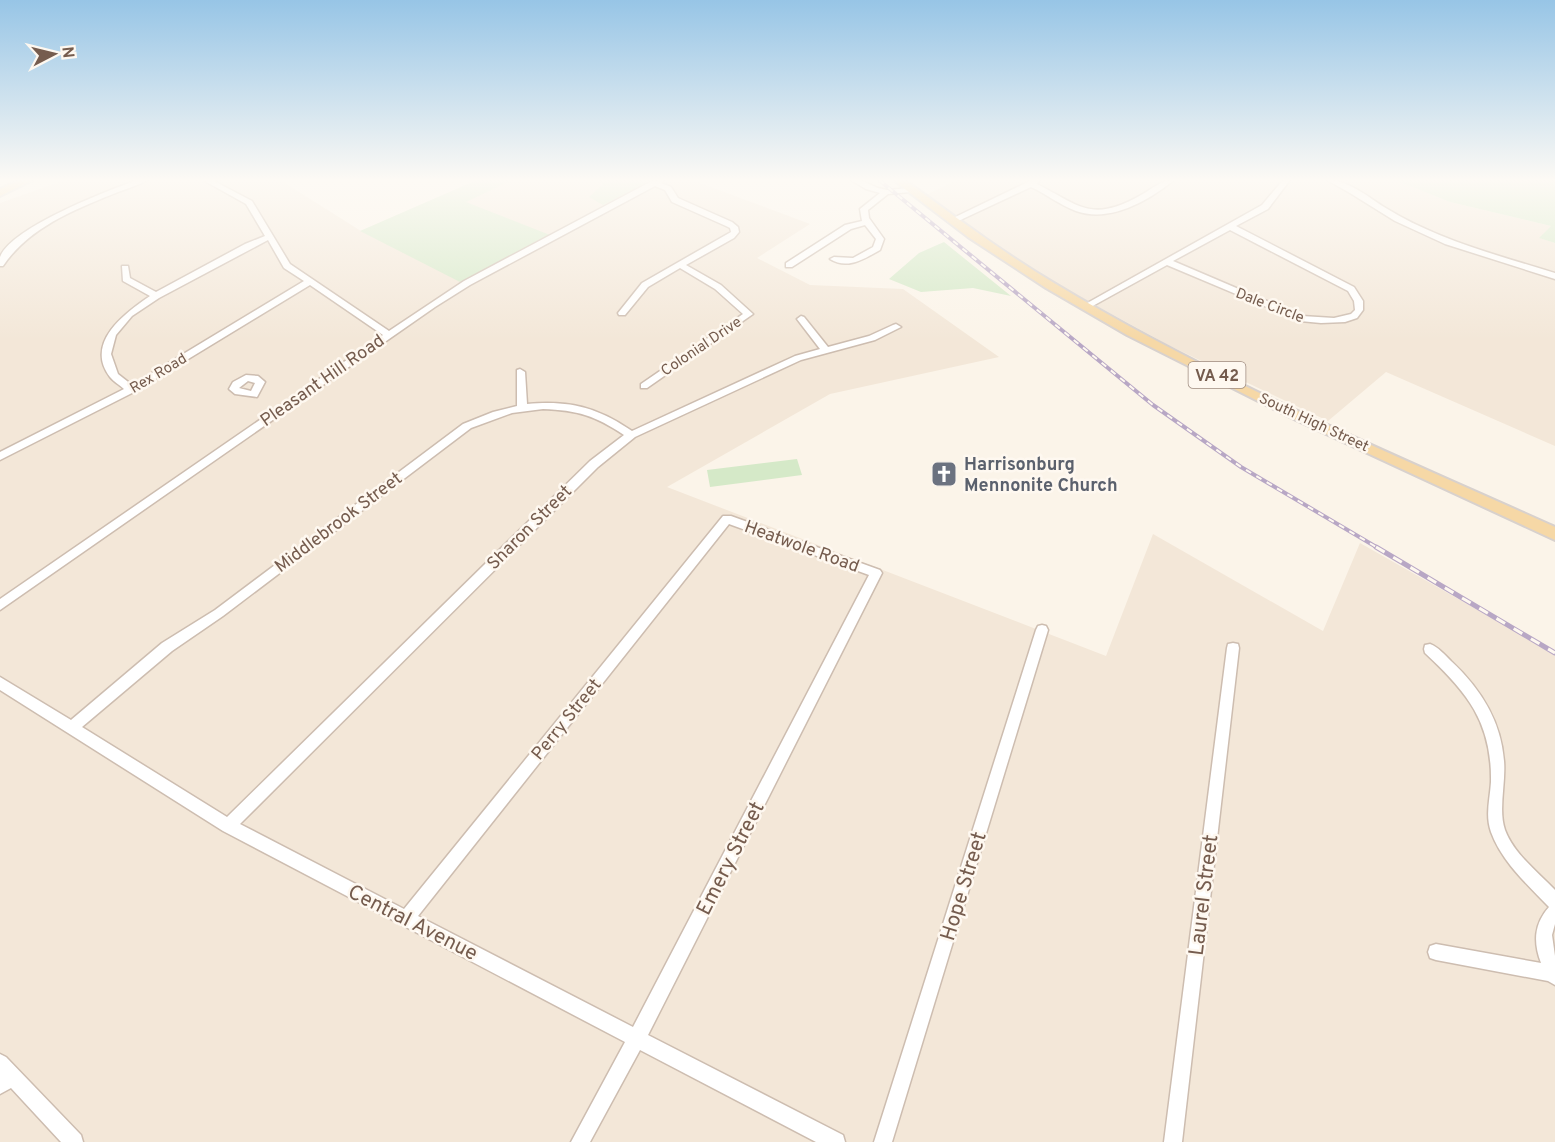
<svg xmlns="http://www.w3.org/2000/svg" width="1555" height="1142" font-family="Overpass,sans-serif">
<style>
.residential{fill:#f3e7d8}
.green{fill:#d5e9c8}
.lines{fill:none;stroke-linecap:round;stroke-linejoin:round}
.minor-casing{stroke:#cdbdb0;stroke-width:3}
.major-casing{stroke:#d8d1cd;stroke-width:4}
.minor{fill:#fff;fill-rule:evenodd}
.major{fill:#f6d8a6;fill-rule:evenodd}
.rail-far1-casing{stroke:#b8a7c5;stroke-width:4}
.rail-casing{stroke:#b8a7c5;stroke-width:5}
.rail-far1{stroke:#fef8f0;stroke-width:2;stroke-dasharray:6;stroke-linecap:butt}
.rail{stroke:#fef8f0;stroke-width:3;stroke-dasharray:10;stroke-linecap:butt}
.labels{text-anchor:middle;stroke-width:5;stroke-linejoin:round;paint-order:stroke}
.far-street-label{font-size:15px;fill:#755c4e;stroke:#fef8f0}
.shield{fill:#fef8f0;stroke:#9e8b7f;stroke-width:1.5}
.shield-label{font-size:16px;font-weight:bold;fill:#755c4e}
.street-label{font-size:18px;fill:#755c4e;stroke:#fef8f0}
.worship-label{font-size:18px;font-weight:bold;fill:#5b616d;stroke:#fef8f0;text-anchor:start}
.near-street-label{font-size:21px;fill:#755c4e;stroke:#fef8f0}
</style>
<rect width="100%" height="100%" fill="#fbf4e9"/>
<!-- residential -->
<path class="residential" d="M 65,180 L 280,180 L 361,231 L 477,180 L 692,180 L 810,224 L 757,258 L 810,285 L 903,289 L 999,357 L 830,394 L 667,487 L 1106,656 L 1153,534 L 1323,631 L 1360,543 L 1555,654 L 1555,1142 L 0,1142 L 0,203 Z
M 957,180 L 1395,180 L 1450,202 L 1551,226 L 1540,238 L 1555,243 L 1555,446 L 1386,372 L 1328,421 L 1170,346 L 1053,282 L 967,229 L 924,196 Z"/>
<!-- green -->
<path class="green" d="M 477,180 L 512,180 L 466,202 L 550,235 L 460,282 L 360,231 Z
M 598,180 L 653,180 L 603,205 L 589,197 L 603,184 Z
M 1395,180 L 1555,180 L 1555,243 L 1539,238 L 1551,226 L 1450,202 Z
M 944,242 L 1011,296 L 973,288 L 921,292 L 889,279 L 919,253 Z
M 797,459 L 802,475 L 710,487 L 707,470 Z"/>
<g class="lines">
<!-- minor casing -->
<g class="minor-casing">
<path id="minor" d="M 137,180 L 148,180 C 139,185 128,188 118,192 C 76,209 29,227 3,266 L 0,266 C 0,265 0,259 0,257 C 12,227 107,191 137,180 Z
M 203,180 L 212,180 L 252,201 L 290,264 L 389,331 L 464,281 L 652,181 L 664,180 L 661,183 L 671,187 L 678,198 L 732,222 L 738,227 L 739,232 L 734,238 L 686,265 L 721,285 L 753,314 L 647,388 L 641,388 L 641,384 L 743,314 L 715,289 L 680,268 L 648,287 L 625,315 L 619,315 L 618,313 L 642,283 L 731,232 L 730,228 L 726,226 L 672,202 L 665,190 L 655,186 L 470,285 L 435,307 L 0,610 L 0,599 L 383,335 L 310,285 L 134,392 L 0,460 L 0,452 L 124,389 C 120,385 114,382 110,377 C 84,343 125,313 150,296 L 123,281 L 122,266 L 128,266 L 130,278 L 156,292 L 245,244 L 265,236 L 246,204 ZM 268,240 L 284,268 L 304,281 L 132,385 L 118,374 L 111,354 L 116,335 L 132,316 L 159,298 Z
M 851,180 L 860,180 L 878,188 L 887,190 L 910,188 L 914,190 L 910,192 L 888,194 L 868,210 L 869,218 L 884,239 L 880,250 C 864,259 847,270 830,259 L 834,257 L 853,258 L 873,247 L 876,239 L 865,225 L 851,229 L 792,267 L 786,267 L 786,263 L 845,225 L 862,221 L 860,209 L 880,193 L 866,189 Z
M 1032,180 L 1040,180 L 1037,184 C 1080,206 1092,223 1141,195 C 1152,189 1161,180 1174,180 C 1148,201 1110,223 1076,211 C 1060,205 1046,194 1031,187 L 954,223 L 947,221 Z
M 1283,180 L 1290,180 L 1268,209 L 1236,226 L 1354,287 L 1363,301 L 1363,310 L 1357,318 L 1345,322 L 1321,323 L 1300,321 L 1167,265 L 1089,308 L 1082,306 L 1262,205 ZM 1230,230 L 1348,291 L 1354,301 L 1355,310 L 1351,314 L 1334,318 L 1302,316 L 1173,261 Z
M 1327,180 C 1348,180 1367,196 1384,207 C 1437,240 1497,255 1555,273 L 1555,279 L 1445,244 L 1395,221 L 1350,193 Z
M 801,316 L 804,317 L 828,347 L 869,336 L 893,325 L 896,324 L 901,327 L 875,340 L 801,360 L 635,437 L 598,467 L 240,824 L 404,909 L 723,516 L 731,516 L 880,570 L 882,573 L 648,1035 L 843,1135 L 845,1142 L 816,1142 L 640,1050 L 590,1142 L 571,1142 L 625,1042 L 223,831 L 0,690 L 0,677 L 71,720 L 162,643 L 215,610 L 463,424 L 493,412 L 517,406 L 517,370 L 520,369 L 525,372 L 527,404 C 569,400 597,407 632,431 L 795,356 L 820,349 L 797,319 ZM 543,409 C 577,410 596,416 624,435 L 590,461 L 227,817 L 82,727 L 172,651 L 223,616 L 471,428 L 512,413 ZM 729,524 L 869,575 L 633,1027 L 418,916 Z
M 246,375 L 258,376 L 265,382 L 257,397 L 235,394 L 229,389 L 233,382 ZM 248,381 L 255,383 L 251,391 L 239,388 Z
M 1042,625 L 1046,626 L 1048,630 L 892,1142 L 874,1142 L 1036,630 L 1038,626 Z
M 1233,643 L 1238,644 L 1239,648 L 1182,1142 L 1164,1142 L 1227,648 L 1228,644 Z
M 1430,644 C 1438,647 1445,655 1451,661 C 1480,688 1501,720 1504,761 C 1506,782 1498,810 1505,830 C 1514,854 1538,872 1555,890 L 1555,924 L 1552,935 L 1555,956 L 1555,985 L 1548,981 L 1436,960 L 1430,958 L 1428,952 L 1430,946 L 1436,944 L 1541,963 C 1533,942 1534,924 1549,907 C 1527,884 1502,862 1491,832 C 1485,815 1490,799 1491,782 C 1492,722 1467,692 1425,653 L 1424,649 L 1425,645 Z
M 0,1054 L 6,1057 L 81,1135 L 83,1142 L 61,1142 L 11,1088 L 0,1094 Z"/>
</g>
<!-- major casing -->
<g class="major-casing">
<path id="major" d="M 19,180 L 33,180 L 0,196 L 0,189 Z
M 893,180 L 905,180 C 954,216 1002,252 1054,283 C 1213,379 1386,451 1555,527 L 1555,540 L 1296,420 L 1127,335 L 1046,288 L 968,237 Z"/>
</g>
<!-- minor -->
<use href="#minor" class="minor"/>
<!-- major -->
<use href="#major" class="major"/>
<!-- rail-far1 casing -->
<g class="rail-far1-casing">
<path id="rail-far1" d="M 879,180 L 1153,405 L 1241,467 L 1378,548"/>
</g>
<!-- rail casing -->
<g class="rail-casing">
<path id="rail" d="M 1376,547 L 1555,653"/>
</g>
<!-- rail-far1 -->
<use href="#rail-far1" class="rail-far1"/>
<!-- rail -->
<use href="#rail" class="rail"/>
</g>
<!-- sky -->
<linearGradient id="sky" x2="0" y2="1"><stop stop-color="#97c5e6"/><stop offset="0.53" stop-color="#fdfaf5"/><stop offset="1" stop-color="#fdfaf5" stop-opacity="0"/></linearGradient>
<rect width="1555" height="340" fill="url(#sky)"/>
<!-- icons -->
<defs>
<g id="church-square" transform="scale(1.35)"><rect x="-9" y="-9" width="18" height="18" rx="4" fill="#6b7280" stroke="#fef8f0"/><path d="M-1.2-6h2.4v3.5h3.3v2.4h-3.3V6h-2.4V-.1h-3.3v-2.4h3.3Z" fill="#fff"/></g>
</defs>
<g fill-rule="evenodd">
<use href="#church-square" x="944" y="474"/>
</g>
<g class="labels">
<!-- far-street labels -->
<g class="far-street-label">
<text transform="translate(1270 305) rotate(21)" y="5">Dale Circle</text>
<text transform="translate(701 346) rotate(-34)" y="5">Colonial Drive</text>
<text transform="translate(158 373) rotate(-31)" y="5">Rex Road</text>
<text transform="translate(1314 422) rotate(25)" y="5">South High Street</text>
</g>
<!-- shield labels -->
<rect class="shield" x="1188.5" y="362" width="57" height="26" rx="4.5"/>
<g class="shield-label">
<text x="1217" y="381">VA 42</text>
</g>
<!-- street labels -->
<g class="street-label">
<text transform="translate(322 380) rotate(-35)" y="6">Pleasant Hill Road</text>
<text transform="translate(338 522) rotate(-37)" y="6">Middlebrook Street</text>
<text transform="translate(529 527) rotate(-45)" y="6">Sharon Street</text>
<text transform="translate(802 546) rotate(20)" y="6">Heatwole Road</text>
<text transform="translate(566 719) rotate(-51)" y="6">Perry Street</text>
</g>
<!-- worship labels -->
<g class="worship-label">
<text x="964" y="470">Harrisonburg<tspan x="964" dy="21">Mennonite Church</tspan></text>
</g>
<!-- near-street labels -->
<g class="near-street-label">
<text transform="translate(730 858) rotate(-63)" y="7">Emery Street</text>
<text transform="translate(963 886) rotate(-73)" y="7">Hope Street</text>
<text transform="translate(1203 895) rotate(-83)" y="7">Laurel Street</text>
<text transform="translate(413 922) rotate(27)" y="7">Central Avenue</text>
</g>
</g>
<!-- north arrow -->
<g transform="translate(54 54) rotate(83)" stroke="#fef8f0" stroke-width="4.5" paint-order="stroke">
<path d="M0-4.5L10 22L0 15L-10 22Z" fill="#755c4e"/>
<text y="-9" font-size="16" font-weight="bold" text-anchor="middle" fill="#755c4e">N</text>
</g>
</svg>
